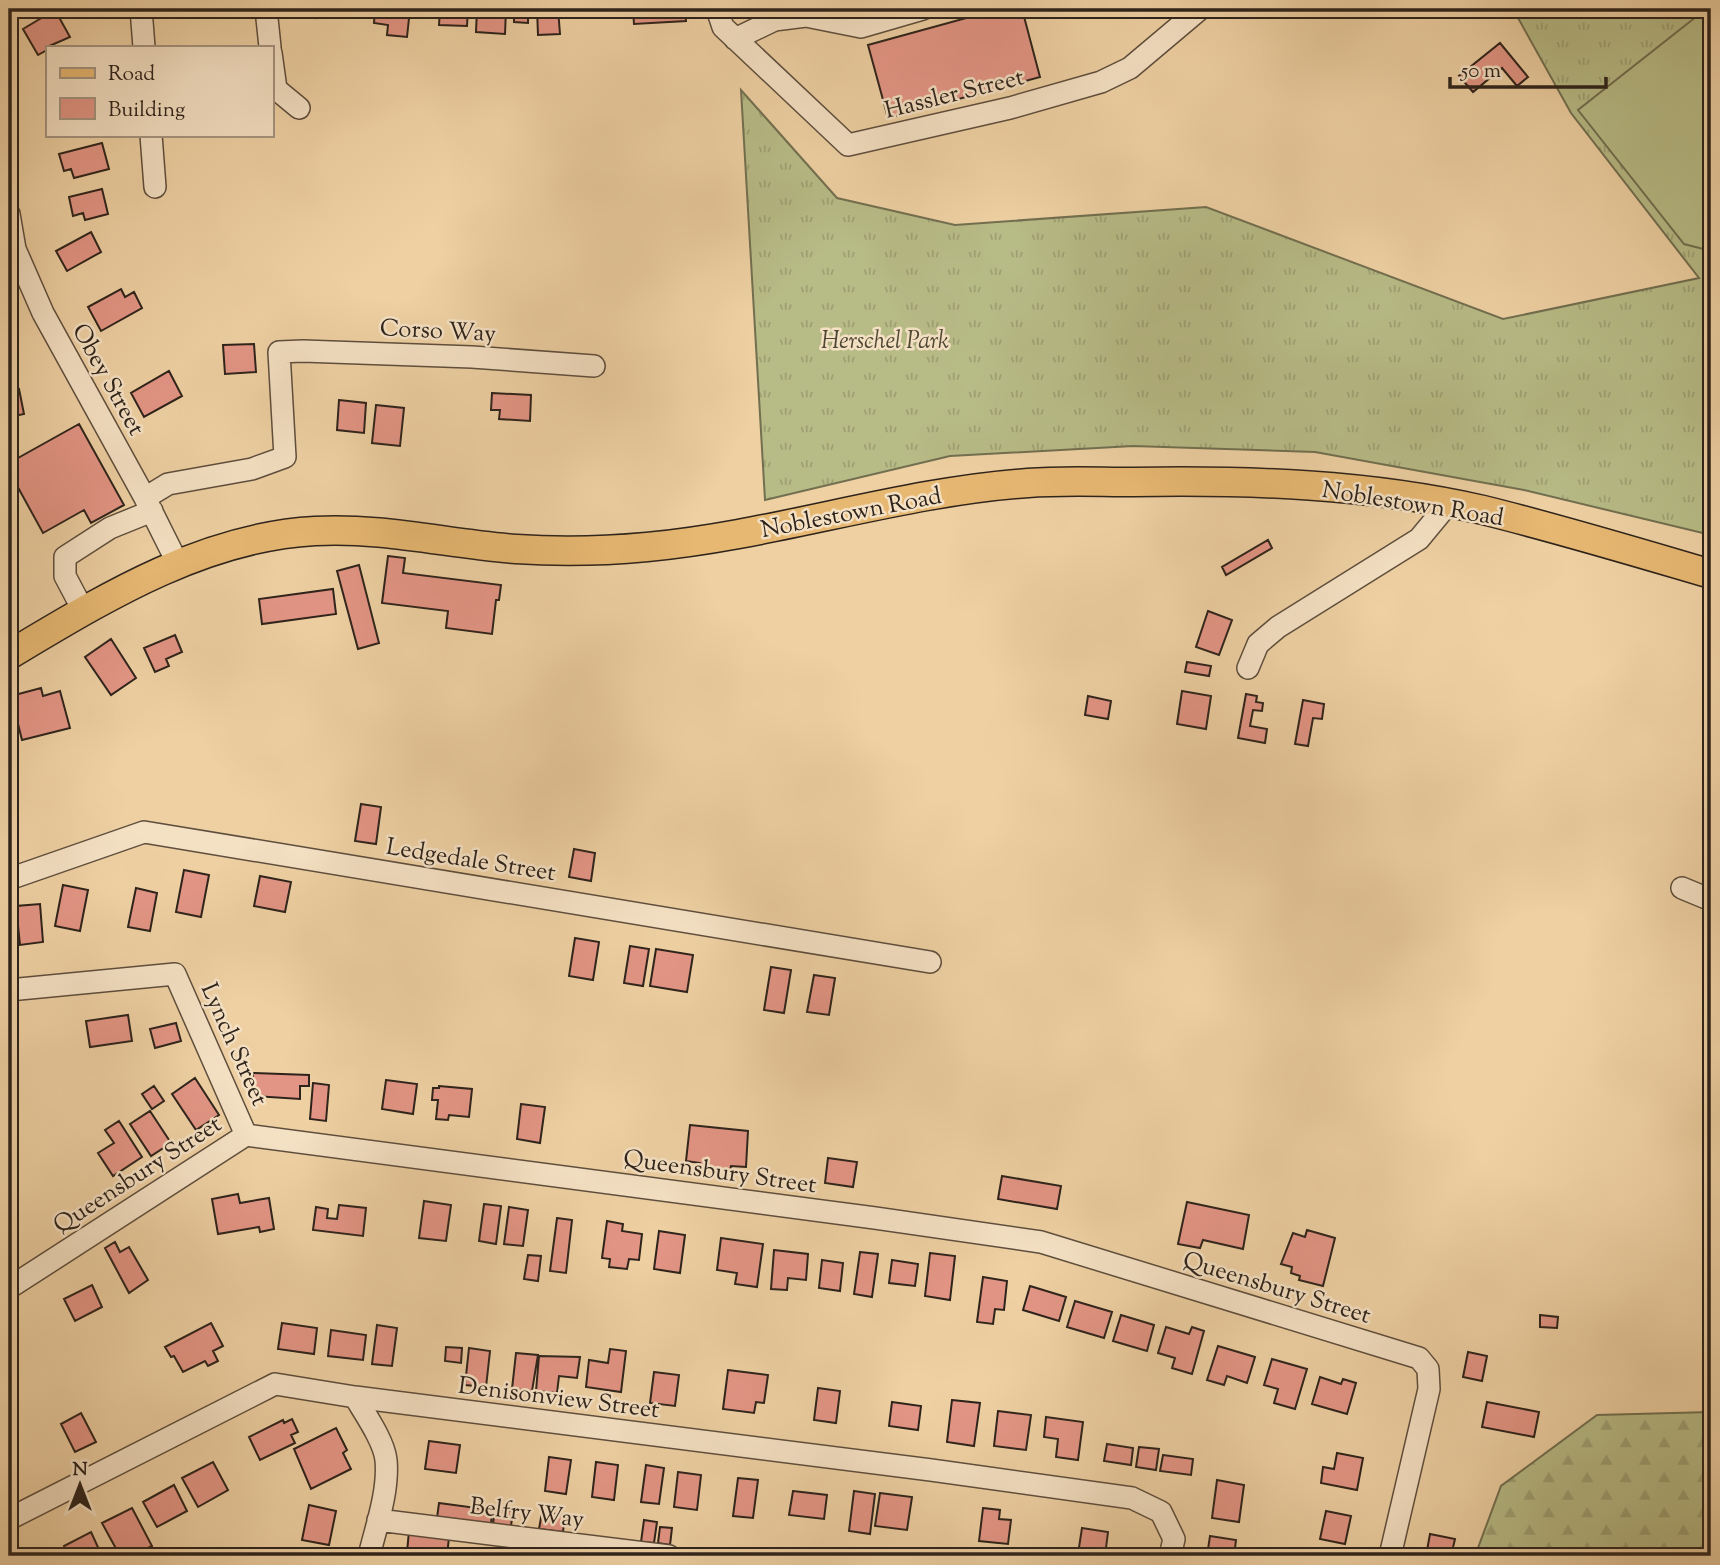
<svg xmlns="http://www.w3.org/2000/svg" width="1720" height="1565" font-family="'Sorts Mill Goudy',serif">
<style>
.grass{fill:url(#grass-tufts);stroke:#726f50;stroke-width:2}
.forest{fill:url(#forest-firs);stroke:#726f50;stroke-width:2}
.garden{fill:#b7bb86;stroke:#726f50;stroke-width:2}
.building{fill:#e39585;stroke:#2e231b;stroke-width:2}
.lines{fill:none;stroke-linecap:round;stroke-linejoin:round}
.minor-casing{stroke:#5e4e3d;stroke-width:24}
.major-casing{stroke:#2e231b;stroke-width:31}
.minor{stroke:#f4e0c3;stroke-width:21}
.major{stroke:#e7b872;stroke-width:28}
.labels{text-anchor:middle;stroke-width:5;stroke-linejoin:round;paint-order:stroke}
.street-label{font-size:24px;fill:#2e231b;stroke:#f4e0c3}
.park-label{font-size:24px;font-style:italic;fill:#504936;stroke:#f4e0c3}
</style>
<defs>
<pattern id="grass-tufts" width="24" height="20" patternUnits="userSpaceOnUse" patternTransform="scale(1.75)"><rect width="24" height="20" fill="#b7bb86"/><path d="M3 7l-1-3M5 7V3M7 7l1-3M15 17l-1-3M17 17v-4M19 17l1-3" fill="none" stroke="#9ea073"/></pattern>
<pattern id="forest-firs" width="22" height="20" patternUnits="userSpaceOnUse" patternTransform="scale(1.75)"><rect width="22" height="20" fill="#b7bb86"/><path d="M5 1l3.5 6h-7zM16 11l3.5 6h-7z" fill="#9ea073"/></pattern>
</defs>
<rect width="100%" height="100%" fill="#eed0a3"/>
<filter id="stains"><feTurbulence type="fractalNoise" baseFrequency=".00286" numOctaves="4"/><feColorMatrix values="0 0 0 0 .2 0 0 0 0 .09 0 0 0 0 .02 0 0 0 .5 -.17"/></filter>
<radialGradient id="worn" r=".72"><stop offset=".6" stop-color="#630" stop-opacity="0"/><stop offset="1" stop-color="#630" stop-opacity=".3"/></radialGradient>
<!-- grass -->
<path class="grass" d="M 1513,9 L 1711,9 L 1711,535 L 1524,490 L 1315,452 L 1133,446 L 950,456 L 765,500 L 741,90 L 837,198 L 955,225 L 1206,207 L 1503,319 L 1699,278 L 1571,113 Z"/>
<!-- forest -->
<path class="forest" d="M 1711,1412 L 1711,1556 L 1475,1556 L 1501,1486 L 1597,1415 Z"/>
<!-- garden -->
<path class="garden" d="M 1706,9 L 1711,9 L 1711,251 L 1684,244 L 1578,110 Z"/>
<!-- building -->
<path class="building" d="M 295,9 L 317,9 L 316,18 L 294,15 Z
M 331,9 L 360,9 L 360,13 Z
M 375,9 L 410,9 L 407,37 L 387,35 L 388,25 L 374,23 Z
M 440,9 L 468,9 L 467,26 L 439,25 Z
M 477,9 L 506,9 L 505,34 L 476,32 Z
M 514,9 L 528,9 L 528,23 L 514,22 Z
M 537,9 L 558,9 L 560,34 L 538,35 Z
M 633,9 L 685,9 L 686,21 L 634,24 Z
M 999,9 L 1022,9 L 1040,77 L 888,118 L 868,45 Z
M 55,10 L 70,37 L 47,47 L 47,50 L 38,55 L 23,29 Z
M 1500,43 L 1528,77 L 1517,86 L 1502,68 L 1473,92 L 1459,76 Z
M 102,143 L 109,169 L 74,178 L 71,169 L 64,171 L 59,154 Z
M 102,189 L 108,214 L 85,220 L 83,213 L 73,216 L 69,197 Z
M 91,232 L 101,252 L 67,271 L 56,251 Z
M 121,289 L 125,297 L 134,292 L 142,308 L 101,331 L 88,307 Z
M 254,344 L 256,372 L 225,374 L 223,345 Z
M 169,371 L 182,396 L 144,417 L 131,393 Z
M 19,389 L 24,414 L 9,417 L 9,391 Z
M 492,393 L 531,395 L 530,421 L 499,419 L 500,410 L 491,410 Z
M 339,400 L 366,403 L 364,433 L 337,430 Z
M 376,405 L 404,408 L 400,446 L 372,443 Z
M 79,424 L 124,505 L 91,523 L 84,510 L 43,533 L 9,471 L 9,463 Z
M 1268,540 L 1272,548 L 1226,575 L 1222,567 Z
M 388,556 L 405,558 L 403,573 L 501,585 L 499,600 L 496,600 L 492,634 L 446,628 L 448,611 L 382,603 Z
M 359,565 L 379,643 L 358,649 L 337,571 Z
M 333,589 L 336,614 L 262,624 L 259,599 Z
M 1208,611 L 1232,620 L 1219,655 L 1196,647 Z
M 175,635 L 182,652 L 166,659 L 169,666 L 155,672 L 144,648 Z
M 111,639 L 136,678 L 111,695 L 85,657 Z
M 1187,662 L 1211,666 L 1209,676 L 1185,672 Z
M 41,688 L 43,696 L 60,691 L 70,728 L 22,740 L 11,696 Z
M 1182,691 L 1211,696 L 1206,729 L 1177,724 Z
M 1246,694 L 1257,696 L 1256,702 L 1263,703 L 1262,711 L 1253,710 L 1250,726 L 1267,729 L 1265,743 L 1238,738 Z
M 1088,696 L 1111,701 L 1108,719 L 1085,715 Z
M 1303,700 L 1324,704 L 1322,719 L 1313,718 L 1308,746 L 1295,744 Z
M 361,804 L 381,807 L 376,844 L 355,841 Z
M 574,849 L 595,853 L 591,881 L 569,877 Z
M 184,870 L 209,875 L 201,917 L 176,912 Z
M 260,876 L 291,882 L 285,912 L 254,906 Z
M 63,885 L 88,890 L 80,931 L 55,926 Z
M 136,888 L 157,893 L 150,931 L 128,927 Z
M 40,904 L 43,942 L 20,945 L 16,906 Z
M 9,936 L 16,961 L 9,963 Z
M 575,938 L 599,942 L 593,980 L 569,976 Z
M 630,946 L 649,949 L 643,986 L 624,983 Z
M 656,949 L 693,955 L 687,992 L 650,986 Z
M 771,967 L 791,970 L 784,1013 L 764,1010 Z
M 814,975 L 835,978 L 829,1015 L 807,1012 Z
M 128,1015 L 132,1041 L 90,1047 L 86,1021 Z
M 176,1023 L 181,1041 L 155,1048 L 150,1029 Z
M 253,1073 L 309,1075 L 309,1086 L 300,1086 L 300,1099 L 253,1096 Z
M 195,1078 L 219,1115 L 196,1130 L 172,1094 Z
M 386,1080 L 417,1084 L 413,1114 L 382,1109 Z
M 313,1083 L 329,1085 L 326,1121 L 310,1119 Z
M 154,1086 L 164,1101 L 152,1109 L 142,1094 Z
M 439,1086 L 472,1089 L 469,1117 L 449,1115 L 448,1120 L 436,1119 L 438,1100 L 432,1100 L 433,1088 L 439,1088 Z
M 521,1104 L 545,1107 L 540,1143 L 517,1139 Z
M 150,1111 L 171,1143 L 151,1156 L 130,1124 Z
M 119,1121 L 142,1157 L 113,1176 L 98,1153 L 114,1143 L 105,1130 Z
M 690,1125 L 748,1131 L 746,1167 L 731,1166 L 730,1171 L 699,1168 L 700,1163 L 686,1161 Z
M 828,1158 L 857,1162 L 853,1187 L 825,1183 Z
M 1002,1176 L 1061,1186 L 1057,1209 L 998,1199 Z
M 238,1194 L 240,1203 L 269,1198 L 274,1229 L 260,1232 L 259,1227 L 218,1234 L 212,1199 Z
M 424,1201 L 451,1205 L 446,1241 L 419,1238 Z
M 1187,1202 L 1249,1215 L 1243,1249 L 1203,1240 L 1200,1248 L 1178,1244 Z
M 484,1204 L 501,1206 L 496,1244 L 479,1241 Z
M 339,1205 L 366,1208 L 363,1236 L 313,1230 L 316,1207 L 328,1209 L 327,1218 L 337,1219 Z
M 509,1207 L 528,1210 L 523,1246 L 504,1244 Z
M 557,1218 L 572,1220 L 566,1273 L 550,1271 Z
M 607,1221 L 623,1224 L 622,1231 L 642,1234 L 639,1260 L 629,1259 L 627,1269 L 609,1267 L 610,1259 L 602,1258 Z
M 1307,1230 L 1335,1238 L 1323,1286 L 1299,1280 L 1300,1276 L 1291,1273 L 1292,1267 L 1281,1264 L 1293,1233 L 1305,1237 Z
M 659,1231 L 685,1235 L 680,1273 L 654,1269 Z
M 9,1235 L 14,1236 L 12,1256 L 9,1255 Z
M 721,1238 L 763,1244 L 757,1287 L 735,1284 L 737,1273 L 717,1270 Z
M 115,1242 L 120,1252 L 129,1247 L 148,1280 L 129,1293 L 105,1248 Z
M 774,1250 L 808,1254 L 806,1280 L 788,1278 L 787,1290 L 771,1289 Z
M 860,1252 L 878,1254 L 872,1297 L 854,1294 Z
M 930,1253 L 955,1256 L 950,1300 L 925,1296 Z
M 528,1255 L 541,1256 L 538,1281 L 524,1279 Z
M 822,1260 L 843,1263 L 840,1291 L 819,1288 Z
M 892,1260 L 918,1264 L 915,1286 L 889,1283 Z
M 983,1277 L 1007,1281 L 1004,1310 L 995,1309 L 993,1324 L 977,1322 Z
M 92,1285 L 102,1307 L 75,1321 L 64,1299 Z
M 1030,1286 L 1066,1297 L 1059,1321 L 1023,1310 Z
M 1075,1301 L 1112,1312 L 1104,1338 L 1067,1327 Z
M 1121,1315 L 1154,1325 L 1147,1351 L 1113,1341 Z
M 1540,1315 L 1558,1317 L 1557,1328 L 1540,1327 Z
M 211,1323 L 223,1346 L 213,1351 L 218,1361 L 208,1366 L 205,1361 L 183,1372 L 174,1356 L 171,1357 L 165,1347 Z
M 282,1323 L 317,1328 L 314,1354 L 278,1349 Z
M 377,1325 L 397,1328 L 392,1366 L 372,1364 Z
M 1166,1327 L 1189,1334 L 1192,1327 L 1204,1331 L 1192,1374 L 1172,1368 L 1175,1358 L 1158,1353 Z
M 331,1330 L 366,1335 L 363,1360 L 328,1356 Z
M 1218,1346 L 1255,1357 L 1247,1383 L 1227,1376 L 1224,1385 L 1207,1380 Z
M 446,1347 L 462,1348 L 461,1363 L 445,1361 Z
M 469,1348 L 490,1351 L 486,1387 L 465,1385 Z
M 610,1349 L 626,1351 L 621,1392 L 586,1387 L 589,1360 L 608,1363 Z
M 1468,1352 L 1487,1356 L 1482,1381 L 1463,1377 Z
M 516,1353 L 538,1355 L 532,1391 L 512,1389 Z
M 539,1356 L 580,1357 L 577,1378 L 559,1376 L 557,1393 L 536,1391 Z
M 1272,1359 L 1307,1369 L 1295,1409 L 1274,1403 L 1278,1389 L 1264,1385 Z
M 728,1370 L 768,1375 L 764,1403 L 756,1402 L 754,1413 L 723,1409 Z
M 654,1372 L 679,1375 L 675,1406 L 650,1403 Z
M 1320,1377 L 1341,1384 L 1343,1379 L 1356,1383 L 1347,1414 L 1312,1404 Z
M 818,1388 L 840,1391 L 836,1423 L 814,1420 Z
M 952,1400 L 980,1403 L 974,1446 L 947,1442 Z
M 892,1402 L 921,1406 L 918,1430 L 889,1426 Z
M 1487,1402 L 1539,1412 L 1534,1437 L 1482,1427 Z
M 998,1411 L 1031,1415 L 1026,1450 L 994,1446 Z
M 81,1413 L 96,1442 L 75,1452 L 61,1424 Z
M 1046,1417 L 1083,1422 L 1078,1460 L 1056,1457 L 1058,1439 L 1044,1437 Z
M 292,1419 L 298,1432 L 291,1435 L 295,1443 L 260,1460 L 249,1437 L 283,1420 L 284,1423 Z
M 336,1428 L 347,1450 L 343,1453 L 351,1469 L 311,1489 L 294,1449 Z
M 429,1441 L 460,1445 L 456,1473 L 425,1469 Z
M 1107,1444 L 1133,1448 L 1131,1465 L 1104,1461 Z
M 1139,1447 L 1159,1449 L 1156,1470 L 1136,1467 Z
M 1337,1453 L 1363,1458 L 1357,1490 L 1321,1483 L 1323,1467 L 1334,1469 Z
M 1163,1455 L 1193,1459 L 1191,1475 L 1160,1471 Z
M 549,1457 L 571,1460 L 566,1494 L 545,1491 Z
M 213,1462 L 228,1490 L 198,1507 L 182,1478 Z
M 596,1462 L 618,1465 L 614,1500 L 592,1497 Z
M 646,1465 L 664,1468 L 659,1504 L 641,1502 Z
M 678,1472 L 701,1475 L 697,1510 L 674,1507 Z
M 738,1478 L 758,1480 L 753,1518 L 733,1516 Z
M 1217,1480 L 1244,1485 L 1239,1522 L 1212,1518 Z
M 174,1485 L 187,1511 L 157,1527 L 143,1502 Z
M 793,1491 L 827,1495 L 824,1519 L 789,1515 Z
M 854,1491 L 875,1494 L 870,1534 L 849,1531 Z
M 880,1493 L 912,1497 L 907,1530 L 875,1526 Z
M 439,1503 L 492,1510 L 491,1525 L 437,1518 Z
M 309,1505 L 336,1511 L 329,1545 L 302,1540 Z
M 132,1508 L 152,1546 L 132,1556 L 120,1556 L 102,1523 Z
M 983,1508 L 1000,1510 L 999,1519 L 1011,1520 L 1008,1544 L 979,1541 Z
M 495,1509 L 513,1511 L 511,1526 L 493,1524 Z
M 1326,1511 L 1351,1516 L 1345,1544 L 1320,1539 Z
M 542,1512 L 565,1515 L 563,1532 L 539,1529 Z
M 644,1520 L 657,1522 L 654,1543 L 641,1542 Z
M 660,1527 L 672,1528 L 670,1545 L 658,1543 Z
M 1082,1528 L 1108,1532 L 1105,1556 L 1078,1554 Z
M 409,1531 L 449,1537 L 447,1556 L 407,1552 Z
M 91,1532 L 102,1556 L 69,1556 L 64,1546 Z
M 1430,1534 L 1455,1539 L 1451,1556 L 1426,1556 Z
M 1210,1536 L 1236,1540 L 1234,1556 L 1207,1556 Z"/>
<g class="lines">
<!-- minor casing -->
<g class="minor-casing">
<path id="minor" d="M 141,9 L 144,47
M 266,9 L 270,47
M 717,9 L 723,27 L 848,145 L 1010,108 L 1101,82 L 1130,68 L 1200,9
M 774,20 L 806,16 L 861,27 L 923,9
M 735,39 L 787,14
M 271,53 L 276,89 L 299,108
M 151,135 L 155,187
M 9,214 L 15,249 L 43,313 L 145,498 L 178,564
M 145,498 L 168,484 L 252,469 L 285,457 L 279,352 L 303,351 L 472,357 L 594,366
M 83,610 L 65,576 L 65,557 L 110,528 L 152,511
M 1248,668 L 1258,644 L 1278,627 L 1419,539 L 1448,504
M 9,879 L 144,832 L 930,962
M 1682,888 L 1711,900
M 9,990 L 175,974 L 246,1135
M 9,1288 L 246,1135 L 875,1218 L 1041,1242 L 1419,1358 L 1428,1369 L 1429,1389 L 1390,1556
M 355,1397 C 365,1414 384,1441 386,1460 C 389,1491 376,1527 369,1556
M 9,1519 L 275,1384 L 355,1397 L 931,1470 L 1132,1498 L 1161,1512 L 1174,1539 L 1170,1556
M 378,1520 L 669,1556"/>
</g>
<!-- major casing -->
<g class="major-casing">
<path id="major" d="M 9,655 C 103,599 202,537 315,531 C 382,527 449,544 516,549 C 559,552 604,551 647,547 C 776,535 899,492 1028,483 C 1063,480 1099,482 1134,482 C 1250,480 1369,484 1483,510 C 1560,529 1636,552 1711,574"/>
</g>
<!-- minor -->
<use href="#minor" class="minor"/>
<!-- major -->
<use href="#major" class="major"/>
</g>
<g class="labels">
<!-- street labels -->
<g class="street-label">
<text transform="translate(954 93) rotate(-14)" y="8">Hassler Street</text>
<text transform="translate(438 330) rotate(3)" y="8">Corso Way</text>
<text transform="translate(109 379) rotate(61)" y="8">Obey Street</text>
<text transform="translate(1413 503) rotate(9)" y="8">Noblestown Road</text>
<text transform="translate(851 512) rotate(-11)" y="8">Noblestown Road</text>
<text transform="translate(471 859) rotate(9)" y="8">Ledgedale Street</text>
<text transform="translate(235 1044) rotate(66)" y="8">Lynch Street</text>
<text transform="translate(720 1171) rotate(8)" y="8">Queensbury Street</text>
<text transform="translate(137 1174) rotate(-33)" y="8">Queensbury Street</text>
<text transform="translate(1277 1287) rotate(17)" y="8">Queensbury Street</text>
<text transform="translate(559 1397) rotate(7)" y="8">Denisonview Street</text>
<text transform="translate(527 1512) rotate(7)" y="8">Belfry Way</text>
</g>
<!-- park labels -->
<g class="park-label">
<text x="885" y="348">Herschel Park</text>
</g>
</g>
<!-- margin -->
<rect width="1720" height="1565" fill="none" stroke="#eed0a3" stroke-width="35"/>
<rect x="10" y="10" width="1699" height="1544" fill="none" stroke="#2e231b" stroke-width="3.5"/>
<rect x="18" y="18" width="1685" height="1530" fill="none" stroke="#2e231b" stroke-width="2"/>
<!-- legend -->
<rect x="46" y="46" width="228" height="91" fill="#f4e0c3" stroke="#a59480" stroke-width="2"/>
<rect x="60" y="68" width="35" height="10" fill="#e7b872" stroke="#a59480" stroke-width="2"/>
<text x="108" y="80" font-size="21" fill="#2e231b">Road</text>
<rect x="60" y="98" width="35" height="21" fill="#e39585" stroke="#a59480" stroke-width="2"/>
<text x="108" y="116" font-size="21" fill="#2e231b">Building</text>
<!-- north arrow -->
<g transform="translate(80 1485)" stroke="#f4e0c3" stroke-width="5" paint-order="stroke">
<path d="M0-5L12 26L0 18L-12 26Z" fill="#2e231b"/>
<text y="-10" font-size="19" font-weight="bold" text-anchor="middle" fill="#2e231b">N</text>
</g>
<!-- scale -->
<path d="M1450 77v10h156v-10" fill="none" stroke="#2e231b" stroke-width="3.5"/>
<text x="1461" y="77" font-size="21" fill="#2e231b" stroke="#f4e0c3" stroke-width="5" paint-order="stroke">50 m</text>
<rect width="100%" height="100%" filter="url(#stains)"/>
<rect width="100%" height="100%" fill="url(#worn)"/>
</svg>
